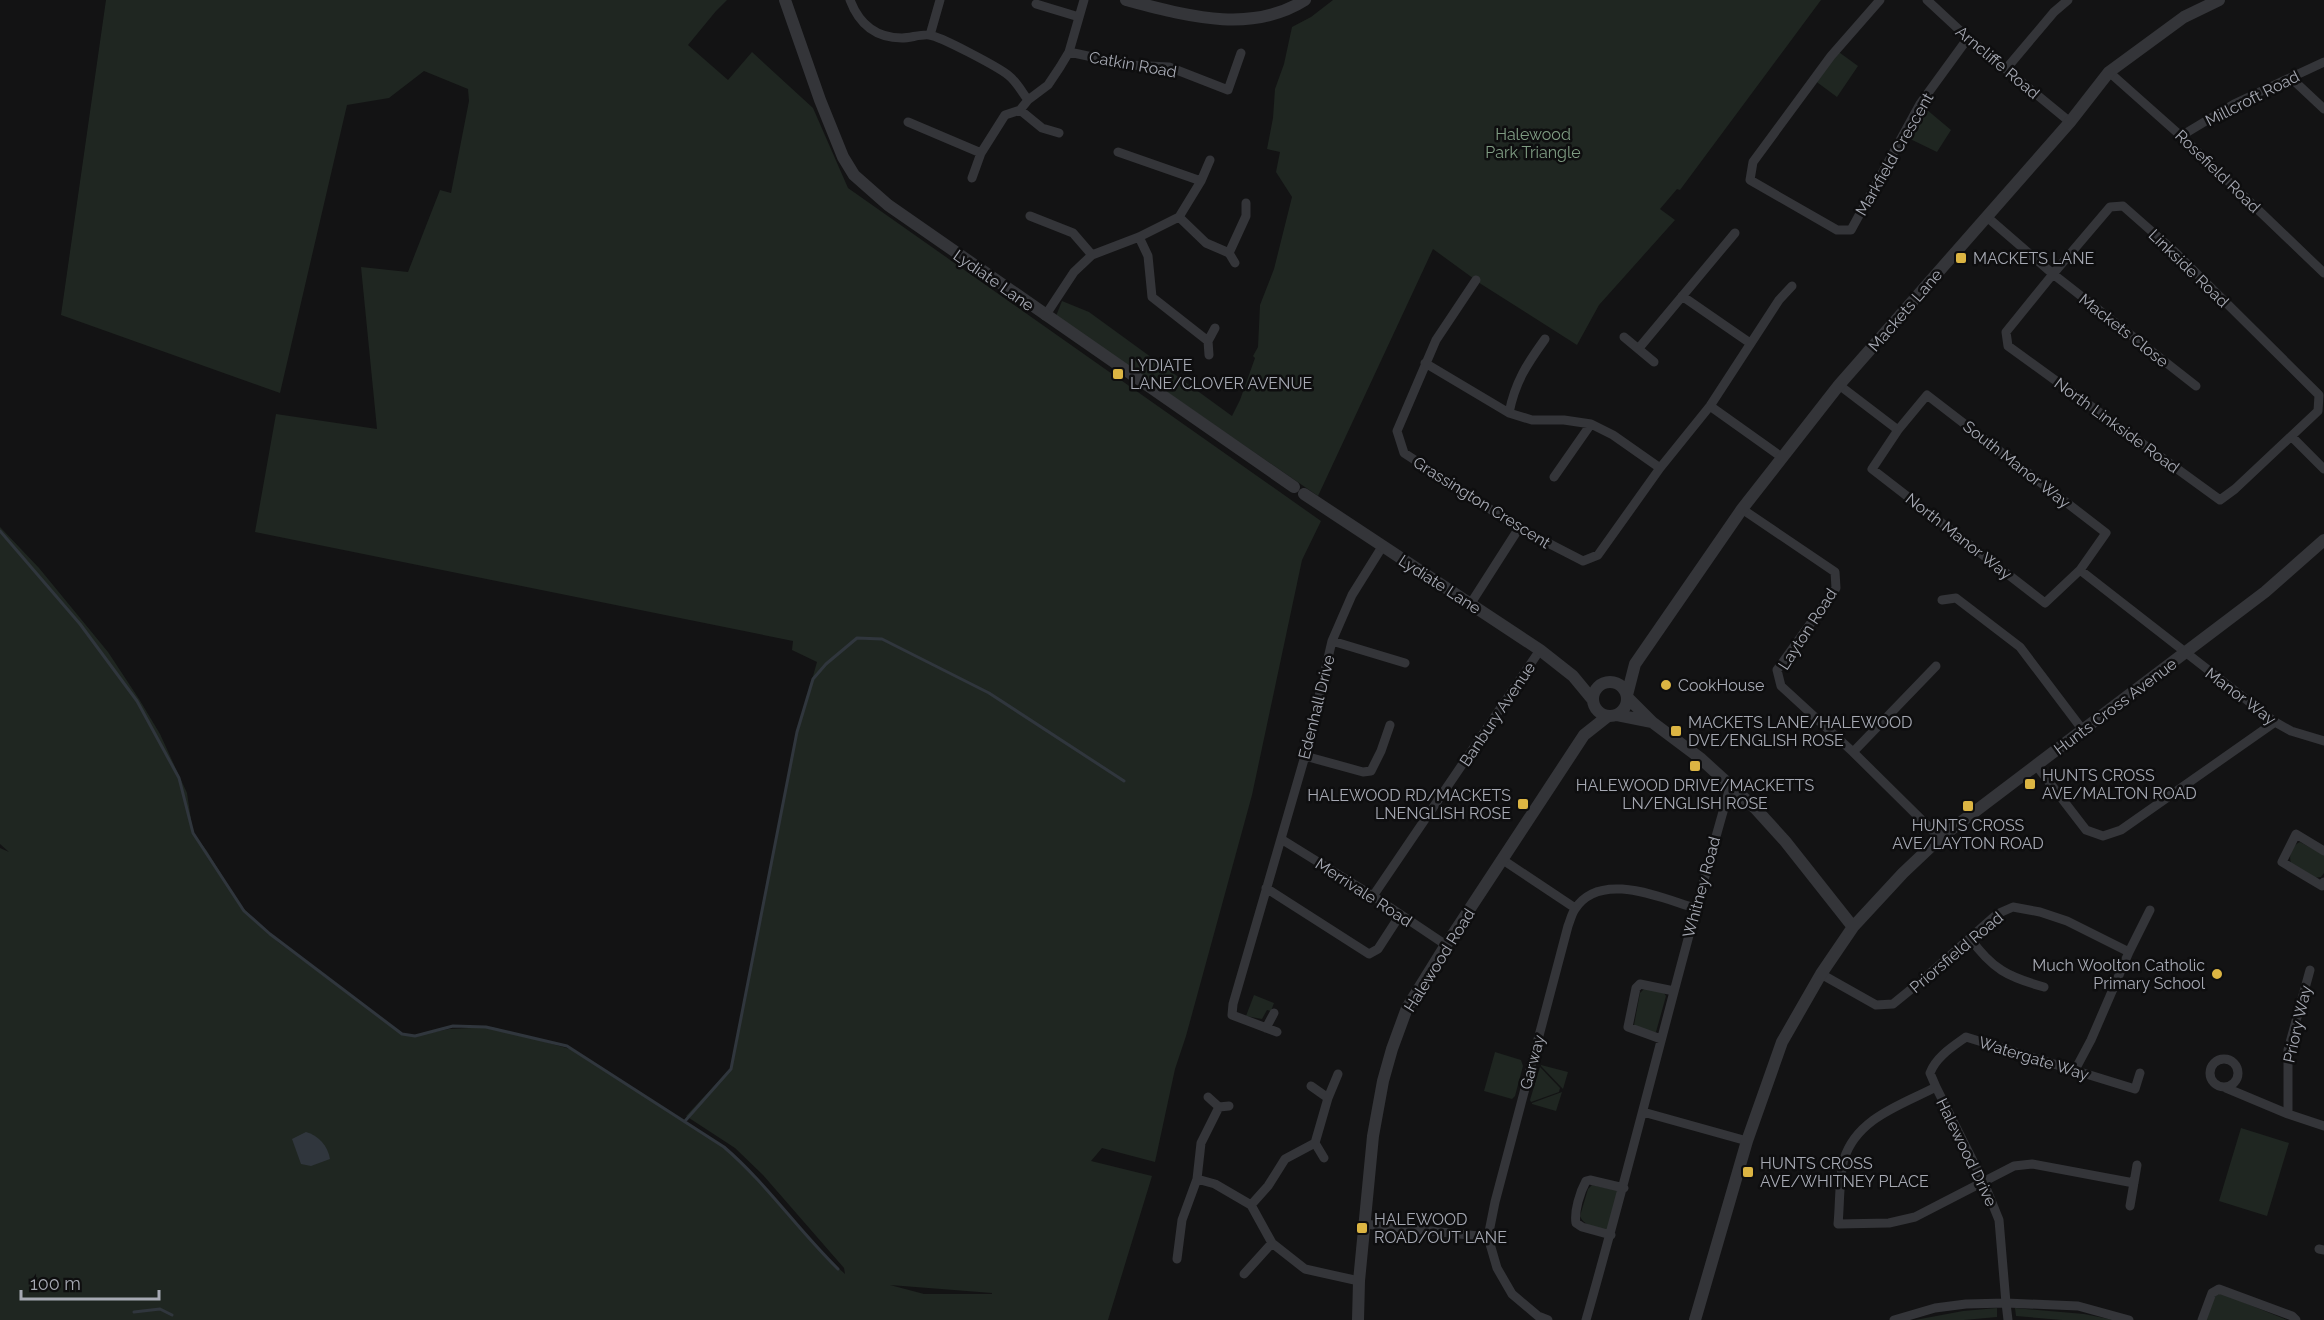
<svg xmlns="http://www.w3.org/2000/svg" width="2324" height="1320" font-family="Raleway,sans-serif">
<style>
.green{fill:#1f2621;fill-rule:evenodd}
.water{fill:#30363d}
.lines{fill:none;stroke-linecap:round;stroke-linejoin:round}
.stream{stroke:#30363d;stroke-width:3}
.minor{stroke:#343539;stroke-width:9}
.tertiary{stroke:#343539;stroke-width:12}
.poi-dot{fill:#dcb543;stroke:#0e0e0f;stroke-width:2}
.labels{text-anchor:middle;stroke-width:5;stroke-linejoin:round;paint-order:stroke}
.street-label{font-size:16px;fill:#a6a9b3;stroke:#0e0e0f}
.park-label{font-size:16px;fill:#7f9c83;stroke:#0e0e0f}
.poi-label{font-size:16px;fill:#a6a9b3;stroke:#0e0e0f;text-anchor:start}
</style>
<rect width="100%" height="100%" fill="#131314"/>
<!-- green -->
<path class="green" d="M 106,0 L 727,0 L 716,11 L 688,45 L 728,80 L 752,52 L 813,108 L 848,188 L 1321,521 L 1302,560 L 1252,795 L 1186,1036 L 1175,1069 L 1155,1162 L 1102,1148 L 1091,1161 L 1152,1176 L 1108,1320 L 0,1320 L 0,848 L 9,852 L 0,844 L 0,527 L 39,568 L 108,652 L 139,699 L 160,734 L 187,793 L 193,833 L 207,851 L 240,905 L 278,942 L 404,1035 L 419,1035 L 449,1029 L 492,1027 L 570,1049 L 724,1147 L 745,1165 L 818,1249 L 845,1274 L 844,1268 L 763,1175 L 735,1148 L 686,1116 L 731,1068 L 797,732 L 817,662 L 792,650 L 793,641 L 255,532 L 276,414 L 377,429 L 361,267 L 408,272 L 440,190 L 451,193 L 469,101 L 468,89 L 424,71 L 389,98 L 347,105 L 280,393 L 61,315 ZM 890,1285 L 992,1293 L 992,1294 L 924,1294 Z
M 1333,0 L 1821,0 L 1680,190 L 1677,189 L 1660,209 L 1675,220 L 1599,305 L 1577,345 L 1481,284 L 1433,249 L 1318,496 L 1056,316 L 1062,301 L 1089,312 L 1232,416 L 1240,400 L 1255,358 L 1253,356 L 1258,347 L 1260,305 L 1274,269 L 1292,197 L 1276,172 L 1280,152 L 1267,149 L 1273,118 L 1275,89 L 1284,64 L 1292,27 L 1311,17 Z
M 1836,50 L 1858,66 L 1837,97 L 1814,80 Z
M 1920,104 L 1951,130 L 1937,152 L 1904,136 Z
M 2300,842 L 2324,855 L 2324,873 L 2321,877 L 2314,878 L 2291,863 C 2288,855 2293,845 2300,842 Z
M 1645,988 L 1664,993 L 1666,996 L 1656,1032 L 1652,1033 L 1634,1025 L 1640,993 Z
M 1254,995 L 1274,1003 L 1271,1011 L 1267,1010 L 1262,1019 L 1246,1016 Z
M 1495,1052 L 1521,1060 L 1523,1066 L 1515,1096 L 1512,1099 L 1484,1091 Z
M 1541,1065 L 1568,1072 L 1563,1089 L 1541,1066 Z
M 1540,1067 L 1560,1088 L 1559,1092 L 1531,1102 L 1530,1100 Z
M 1562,1092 L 1556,1111 L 1532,1104 L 1532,1103 Z
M 2241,1128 L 2289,1143 L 2267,1216 L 2219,1201 Z
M 1592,1185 L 1620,1191 L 1609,1231 C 1599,1228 1584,1227 1580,1216 L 1588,1189 Z
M 2219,1294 L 2223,1294 L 2287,1320 L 2204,1320 L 2215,1296 Z
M 1997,1308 L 1997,1317 L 1964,1320 L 1915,1320 L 1963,1311 Z
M 2015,1308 L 2084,1314 L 2114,1320 L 2062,1320 L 2016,1316 Z"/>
<!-- water -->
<path class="water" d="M 306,1132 C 318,1135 328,1146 330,1159 L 311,1166 L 301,1164 L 292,1139 Z"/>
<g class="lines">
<!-- stream -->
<path class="stream" d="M 0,531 L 80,624 L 137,701 L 179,778 L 193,833 L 244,911 L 270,934 L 402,1034 L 415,1036 L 453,1026 L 486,1027 L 567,1046 L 724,1147 C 766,1183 798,1230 838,1269
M 685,1121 L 731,1069 L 797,732 L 813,679 L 826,664 L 857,638 L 882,639 L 989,693 L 1124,781
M 134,1312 L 160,1309 L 172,1315"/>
<!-- minor -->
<path class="minor" d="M 850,0 C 859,24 876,38 902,38 C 910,38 921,34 929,35 C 940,36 998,67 1008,75 C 1016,81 1022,92 1028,100
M 1880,0 L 1831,56 L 1753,162 L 1750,180 L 1837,230 L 1851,230 L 1920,104 L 1968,38
M 1927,0 L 1968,38 L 2070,122
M 1036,4 L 1079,17
M 930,35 L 940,0
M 1069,52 L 1130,65 L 1169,67 L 1228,90 L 1241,53
M 2006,69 L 2054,12 L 2068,0
M 2109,72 L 2181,136 L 2324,273
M 2291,78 L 2324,109
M 1020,110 L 1042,128 L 1059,133
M 908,122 L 981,153
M 2181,136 L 2234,104 L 2324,62
M 1118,152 L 1201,181
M 972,178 L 981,153 L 1005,115 L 1020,110 L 1028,100 L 1048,85 L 1060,67 L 1069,52 L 1084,0
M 1030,216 L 1073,233 L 1092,255
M 1179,217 L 1206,243 L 1229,253 L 1246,216 L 1246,203
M 1987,217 L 2053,274 L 2110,207 L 2123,206 L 2174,251 L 2319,395 L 2318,411 L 2235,489 L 2220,500 L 2008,346 L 2006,332 L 2053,274 L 2196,386
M 1139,237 L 1148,256 L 1152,297 L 1208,341
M 1229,253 L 1235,263
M 1476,280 L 1436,340 L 1397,431 L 1404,453 L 1519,528 L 1583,561 L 1598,555 L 1660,468 L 1710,406 L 1779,300 L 1792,286
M 1682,296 L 1750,343
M 1045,316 L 1074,272 L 1092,255 L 1139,237 L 1179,217 L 1201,181 L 1210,160
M 1624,337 L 1654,362
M 1639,348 L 1735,233
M 1209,355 L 1208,341 L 1215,328
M 1425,363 L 1509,413 L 1532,420 L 1564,420 L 1591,424 L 1613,435 L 1660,468
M 1839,385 L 1898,430
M 1927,395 L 2106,533 L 2080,570 L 2045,603 L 1872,469 L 1898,430 Z
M 1710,406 L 1783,458
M 1509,413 C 1515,382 1527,364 1545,339
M 2292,437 L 2324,469
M 1554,477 L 1591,424
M 1742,509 L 1835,572 L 1836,588 L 1777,670 L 1781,686 L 1853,752 L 1940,838
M 2080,570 L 2275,722 L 2291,731 L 2324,741
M 1942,600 L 1956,598 L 2020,647 L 2082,729
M 1471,603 L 1519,528
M 1332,641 L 1405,663
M 1853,752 L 1936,666
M 1305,756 L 1363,772 L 1371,771 L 1381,751 L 1390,725
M 2036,765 L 2086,830 L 2103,836 L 2121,830 L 2275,722
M 1281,839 L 1373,896 L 1446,945
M 2324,851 L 2296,834 L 2282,862 L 2322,886 L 2324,882
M 1503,860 L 1575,908
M 1266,888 L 1369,954 L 1378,949 L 1400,915
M 1373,896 L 1540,650
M 1970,938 C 1992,969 2008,977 2044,987
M 2129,952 L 2150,910
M 1821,974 L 1876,1005 L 1893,1004 L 1920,982 L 1997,914 L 2013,907 L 2040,912 L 2067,921 L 2129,952 L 2091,1040 L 2075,1070
M 1266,1028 L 1274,1013
M 1277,1032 L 1232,1015 L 1233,1004 L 1305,756 L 1332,641 L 1352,595 L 1382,547
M 1661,1039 L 1628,1027 L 1636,988 L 1640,984 L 1674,991
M2210 1073a14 14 0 1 1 28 0a14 14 0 1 1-28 0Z
M 1311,1086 L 1328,1098
M 1936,1087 C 1901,1105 1857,1118 1844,1159 C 1839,1177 1840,1204 1838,1224 L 1889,1223 L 1915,1217 L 2014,1166 L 2032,1164 L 2134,1183
M 2226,1088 L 2288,1114 L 2324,1126
M 1208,1097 L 1219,1107 L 1229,1106
M 1643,1112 L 1747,1141
M 2288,1114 L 2288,1050 L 2310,970
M 1324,1158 L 1315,1143 L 1328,1098 L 1338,1074
M 1197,1179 L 1215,1184 L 1251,1205 L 1272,1243 L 1305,1269 L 1359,1281
M 1251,1205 L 1268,1186 L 1285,1159 L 1315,1143
M 2130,1206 L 2137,1165
M 1364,1224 L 1488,1237
M 1611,1235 L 1582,1227 L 1576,1223 C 1574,1211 1580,1192 1586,1181 L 1590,1180 L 1624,1188
M 2319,1249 L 2324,1250
M 1177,1259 L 1182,1220 L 1197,1179 L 1201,1143 L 1219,1107
M 1244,1274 L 1272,1243
M 1548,1320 L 1538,1316 L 1512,1294 L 1497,1268 L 1488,1237 L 1495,1202 L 1568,926 C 1570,921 1572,913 1575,909 C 1600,870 1661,898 1695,908
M 1586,1320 C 1637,1142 1679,962 1731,784
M 1894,1320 L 1935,1308 L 1966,1304 L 2006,1303 L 1999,1220 L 1984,1183 L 1936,1087 L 1930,1073 C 1936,1057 1952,1047 1966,1037 L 2135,1089 L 2140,1073
M 2008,1320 L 2006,1303 L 2078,1306 L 2129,1320
M 2202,1320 L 2212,1293 L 2219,1289 L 2292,1316 L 2296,1320"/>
<!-- tertiary -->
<path class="tertiary" d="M 785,0 L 820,100 L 843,157 L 854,175 L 888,205 L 1294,487
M 1126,0 C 1185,15 1250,35 1305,0
M 1304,494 L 1540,650 L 1573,676 L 1592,699
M1593 699a17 17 0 1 1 34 0a17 17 0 1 1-34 0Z
M 1627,695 L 1635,664 L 1742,509 L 1839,385 L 2070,122 L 2109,72 L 2184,17 L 2219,0
M 1627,697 L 1652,722 L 1700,758 L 1755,808 L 1785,841 L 1853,927
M 1617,715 L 1652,722
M 1358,1320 L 1359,1281 L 1373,1136 L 1383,1081 L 1392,1049 L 1407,1008 L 1446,945 L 1584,735 L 1608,716
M 1695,1320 L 1747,1141 L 1782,1042 L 1821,974 L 1853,927 L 1903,873 L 1940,838 L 2265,592 L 2324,540"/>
</g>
<!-- markers -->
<g class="poi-dot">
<rect x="1955" y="252" width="12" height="12" rx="3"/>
<rect x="1112" y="368" width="12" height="12" rx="3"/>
<circle cx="1666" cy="685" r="6"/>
<rect x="1670" y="725" width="12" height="12" rx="3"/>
<rect x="1689" y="760" width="12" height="12" rx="3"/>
<rect x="2024" y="778" width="12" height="12" rx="3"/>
<rect x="1517" y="798" width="12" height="12" rx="3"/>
<rect x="1962" y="800" width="12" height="12" rx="3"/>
<circle cx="2217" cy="974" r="6"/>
<rect x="1742" y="1166" width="12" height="12" rx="3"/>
<rect x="1356" y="1222" width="12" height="12" rx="3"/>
</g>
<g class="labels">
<!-- street labels -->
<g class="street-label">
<text transform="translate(1998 62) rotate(40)" y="6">Arncliffe Road</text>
<text transform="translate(1133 64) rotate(10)" y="6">Catkin Road</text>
<text transform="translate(2252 98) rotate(-27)" y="6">Millcroft Road</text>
<text transform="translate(1894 154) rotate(-60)" y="6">Markfield Crescent</text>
<text transform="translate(2218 171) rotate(44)" y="6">Rosefield Road</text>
<text transform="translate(2189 268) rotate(44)" y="6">Linkside Road</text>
<text transform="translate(994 280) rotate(35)" y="6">Lydiate Lane</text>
<text transform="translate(1905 310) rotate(-49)" y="6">Mackets Lane</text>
<text transform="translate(2124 330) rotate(38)" y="6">Mackets Close</text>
<text transform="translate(2117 425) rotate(36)" y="6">North Linkside Road</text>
<text transform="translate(2017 464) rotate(38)" y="6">South Manor Way</text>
<text transform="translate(1482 502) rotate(32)" y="6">Grassington Crescent</text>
<text transform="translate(1959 536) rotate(38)" y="6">North Manor Way</text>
<text transform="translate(1440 584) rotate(33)" y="6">Lydiate Lane</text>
<text transform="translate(1807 629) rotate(-57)" y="6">Layton Road</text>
<text transform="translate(2241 696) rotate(37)" y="6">Manor Way</text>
<text transform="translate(2115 706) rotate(-37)" y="6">Hunts Cross Avenue</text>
<text transform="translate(1316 707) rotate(-76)" y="6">Edenhall Drive</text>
<text transform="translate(1497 714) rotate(-56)" y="6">Banbury Avenue</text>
<text transform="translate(1701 887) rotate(-75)" y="6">Whitney Road</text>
<text transform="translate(1364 892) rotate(33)" y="6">Merrivale Road</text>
<text transform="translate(1956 952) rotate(-40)" y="6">Priorsfield Road</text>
<text transform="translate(1439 960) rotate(-58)" y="6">Halewood Road</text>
<text transform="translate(2297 1024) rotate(-77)" y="6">Priory Way</text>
<text transform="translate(2034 1058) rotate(17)" y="6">Watergate Way</text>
<text transform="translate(1532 1062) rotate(-75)" y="6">Garway</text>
<text transform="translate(1967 1152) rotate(64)" y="6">Halewood Drive</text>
</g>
<!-- park labels -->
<g class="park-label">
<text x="1533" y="140">Halewood<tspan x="1533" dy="18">Park Triangle</tspan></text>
</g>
<!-- poi labels -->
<g class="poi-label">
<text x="1973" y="264">MACKETS LANE</text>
<text x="1130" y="371">LYDIATE<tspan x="1130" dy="18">LANE/CLOVER AVENUE</tspan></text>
<text x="1678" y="691">CookHouse</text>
<text x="1688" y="728">MACKETS LANE/HALEWOOD<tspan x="1688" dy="18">DVE/ENGLISH ROSE</tspan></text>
<text x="2042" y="781">HUNTS CROSS<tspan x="2042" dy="18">AVE/MALTON ROAD</tspan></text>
<text x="1695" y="791" text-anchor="middle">HALEWOOD DRIVE/MACKETTS<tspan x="1695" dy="18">LN/ENGLISH ROSE</tspan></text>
<text x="1511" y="801" text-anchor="end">HALEWOOD RD/MACKETS<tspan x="1511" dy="18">LNENGLISH ROSE</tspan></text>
<text x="1968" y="831" text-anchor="middle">HUNTS CROSS<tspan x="1968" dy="18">AVE/LAYTON ROAD</tspan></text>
<text x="2205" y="971" text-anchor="end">Much Woolton Catholic<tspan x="2205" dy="18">Primary School</tspan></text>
<text x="1760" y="1169">HUNTS CROSS<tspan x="1760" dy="18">AVE/WHITNEY PLACE</tspan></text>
<text x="1374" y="1225">HALEWOOD<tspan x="1374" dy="18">ROAD/OUT LANE</tspan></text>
</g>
</g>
<!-- scale -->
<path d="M21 1290v9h138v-9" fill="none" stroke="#a6a9b3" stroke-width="3"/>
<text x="30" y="1290" font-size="18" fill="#a6a9b3" stroke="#0e0e0f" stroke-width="4.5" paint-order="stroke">100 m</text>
</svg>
